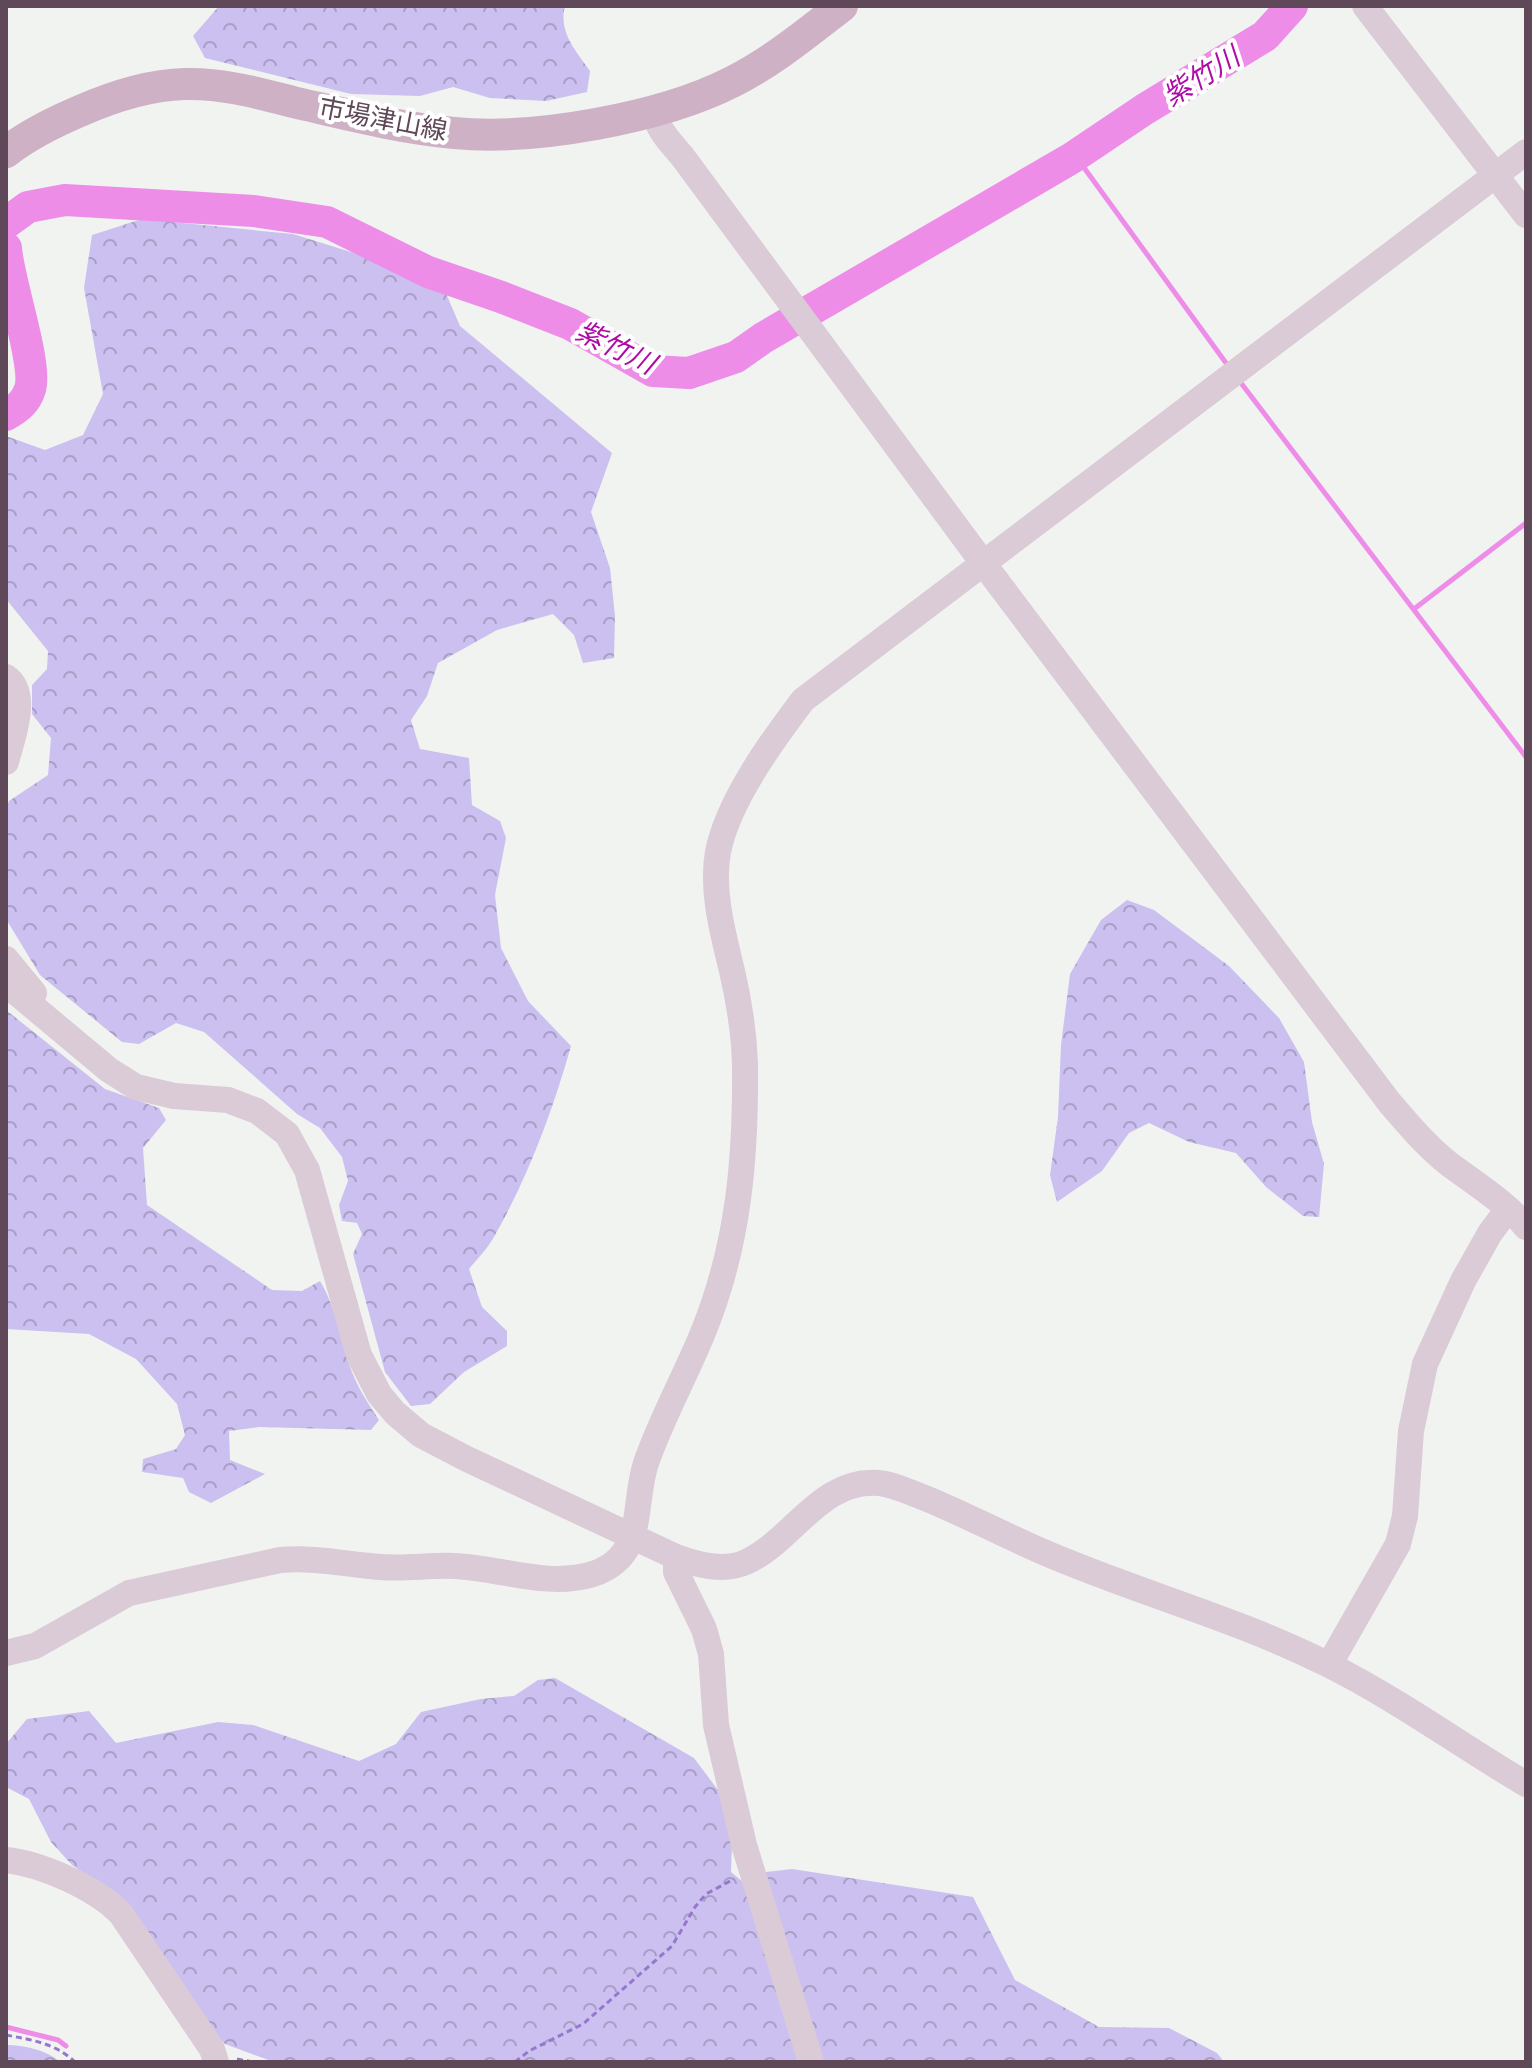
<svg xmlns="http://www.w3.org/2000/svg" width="1532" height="2068" font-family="'Source Sans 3','Noto Sans JP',sans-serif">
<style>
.forest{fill:url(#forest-crowns)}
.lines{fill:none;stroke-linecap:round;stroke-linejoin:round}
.stream{stroke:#ed8de8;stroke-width:5}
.river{stroke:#ed8de8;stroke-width:32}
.path{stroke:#9677cf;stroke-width:3;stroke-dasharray:6 4;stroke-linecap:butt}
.minor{stroke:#dacbd6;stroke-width:26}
.major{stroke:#cfb1c5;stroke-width:32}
.labels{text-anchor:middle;stroke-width:8;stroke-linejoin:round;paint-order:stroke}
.street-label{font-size:26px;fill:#5f4858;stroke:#fff}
.water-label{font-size:28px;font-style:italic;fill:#af0ba5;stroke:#fff}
</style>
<defs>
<pattern id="forest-crowns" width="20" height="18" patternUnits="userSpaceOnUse" patternTransform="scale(2)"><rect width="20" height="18" fill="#cbc0f0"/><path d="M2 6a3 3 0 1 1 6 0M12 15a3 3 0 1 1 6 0" fill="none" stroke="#a89ec5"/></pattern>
</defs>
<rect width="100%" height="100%" fill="#f1f3f1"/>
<!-- forest -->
<path class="forest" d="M 219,6 L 565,6 C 558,32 576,51 590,71 L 587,92 L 546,101 L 490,98 L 453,87 L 420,96 L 351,94 L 205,58 L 193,36 Z
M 142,219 L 293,234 L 354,253 L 445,291 L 460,326 L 612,453 L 591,512 L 610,568 L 615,616 L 614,658 L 583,663 L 574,635 L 553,614 L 497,630 L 438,663 L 427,696 L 411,720 L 420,749 L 469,758 L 472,805 L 500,821 L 506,838 L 495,895 L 501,948 L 528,1001 L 571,1046 C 553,1110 528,1177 495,1235 C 489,1247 478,1258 469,1269 L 482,1307 L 507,1331 L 507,1346 L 464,1372 L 430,1404 L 411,1406 L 385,1372 L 353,1254 L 362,1234 L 357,1223 L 342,1221 L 339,1205 L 348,1181 L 342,1157 L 320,1128 L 297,1114 L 204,1032 L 176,1023 L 139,1044 L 122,1042 L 40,975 L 6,919 L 6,809 L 9,801 L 48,775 L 51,738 L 32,714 L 32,685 L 47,669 L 48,651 L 6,599 L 6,436 L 45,450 L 83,435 L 103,394 L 84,288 L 92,235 Z
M 1127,900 L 1154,910 L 1229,966 L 1279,1018 L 1304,1062 L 1312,1122 L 1324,1164 L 1319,1217 L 1303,1216 L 1266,1187 L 1236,1153 L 1189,1142 L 1149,1123 L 1129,1133 L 1102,1171 L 1057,1202 L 1050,1175 L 1058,1117 L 1061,1045 L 1070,974 L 1101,920 Z
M 6,1010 L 105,1089 L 159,1108 L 166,1120 L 143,1148 L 147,1205 L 272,1290 L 302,1291 L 320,1281 C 336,1307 339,1336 349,1364 C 356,1385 367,1402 379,1420 L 371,1430 L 259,1427 L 229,1431 L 230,1460 L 265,1474 L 211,1503 L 189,1492 L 183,1478 L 142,1472 L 143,1459 L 176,1449 L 185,1435 L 177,1404 L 136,1359 L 89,1334 L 6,1329 Z
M 555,1678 L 694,1758 L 718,1790 L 732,1843 L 731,1872 L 743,1882 L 766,1872 L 792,1869 L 973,1897 L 1015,1980 L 1099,2027 L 1169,2028 L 1217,2053 L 1224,2062 L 274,2062 L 225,2044 L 208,2026 L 119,1898 L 72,1865 L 51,1842 L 29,1799 L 6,1787 L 6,1744 L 27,1719 L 89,1711 L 116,1743 L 218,1722 L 253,1725 L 359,1761 L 396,1744 L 421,1712 L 481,1699 L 514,1696 L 538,1680 Z
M 6,2045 C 23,2045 47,2050 60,2062 L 6,2062 Z"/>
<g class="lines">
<!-- stream -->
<path class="stream" d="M 1077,158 L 1226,363
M 1241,383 L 1526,757
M 1414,609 L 1526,523
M 6,2027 L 58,2040 L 66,2046"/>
<!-- river -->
<path class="river" d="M 6,223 L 28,207 L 65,200 L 254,211 L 327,222 L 428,272 L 501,297 L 570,324 L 653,371 L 689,373 L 736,357 L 763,338 L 1072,158 L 1145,109 L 1265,36 L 1292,6
M 6,248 C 8,280 38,365 30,389 C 26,402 18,408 6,415"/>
<!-- path -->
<path class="path" d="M 6,2035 C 32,2040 55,2043 75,2062
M 237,2059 L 253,2062
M 515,2062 L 529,2051 L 583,2024 L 672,1946 L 695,1907 L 706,1894 L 734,1879"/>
<!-- minor -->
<path class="minor" d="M 1365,6 L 1526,215
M 654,112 C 658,130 670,142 682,156 L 983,563 L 1389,1102 C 1408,1124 1426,1146 1449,1164 C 1476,1184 1504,1201 1526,1227
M 6,677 C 30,693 12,739 6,762
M 6,959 L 34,993
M 6,984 L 109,1070 L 136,1087 L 174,1096 L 228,1100 L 257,1111 L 287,1134 L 307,1170 L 359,1355 L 379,1394 L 395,1413 L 421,1435 L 467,1459 L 676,1557 C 698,1565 724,1572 746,1562 C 793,1541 820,1478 879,1483 C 894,1484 910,1493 925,1498 C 964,1514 1002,1534 1041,1551 C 1135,1592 1236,1618 1329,1665 C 1397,1699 1460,1745 1526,1784
M 676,1557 L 676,1572 L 704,1629 L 711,1654 L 716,1725 L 744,1845 L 811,2062
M 6,1653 L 35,1646 L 129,1593 L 280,1560 C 314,1557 345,1564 380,1567 C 405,1569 430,1565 455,1566 C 501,1568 547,1588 593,1574 C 647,1556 632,1505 646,1463 C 662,1417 686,1375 704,1330 C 739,1243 746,1157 745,1064 C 744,1033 739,1001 732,971 C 723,933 711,891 718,852 C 728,801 772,741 803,700 L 1526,152
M 1329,1665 L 1398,1544 L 1405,1516 L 1411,1431 L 1425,1364 L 1463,1281 L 1490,1233 L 1508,1209
M 6,1860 C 42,1864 96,1888 121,1914 L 212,2049 L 216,2062"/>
<!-- major -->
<path class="major" d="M 6,152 C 28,135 54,122 80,111 C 114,96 148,85 185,84 C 222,83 258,93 293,102 C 346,114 399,128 454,133 C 533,141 661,118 732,82 C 772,62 807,33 842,6"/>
</g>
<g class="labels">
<!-- street labels -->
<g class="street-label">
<text transform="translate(383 119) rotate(11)" y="9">市場津山線</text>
</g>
<!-- water labels -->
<g class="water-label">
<text transform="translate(1201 76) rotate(-32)" y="10">紫竹川</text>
<text transform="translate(616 347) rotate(26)" y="10">紫竹川</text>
</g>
</g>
<!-- border -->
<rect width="1532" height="2068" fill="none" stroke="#5f4858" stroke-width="16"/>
</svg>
